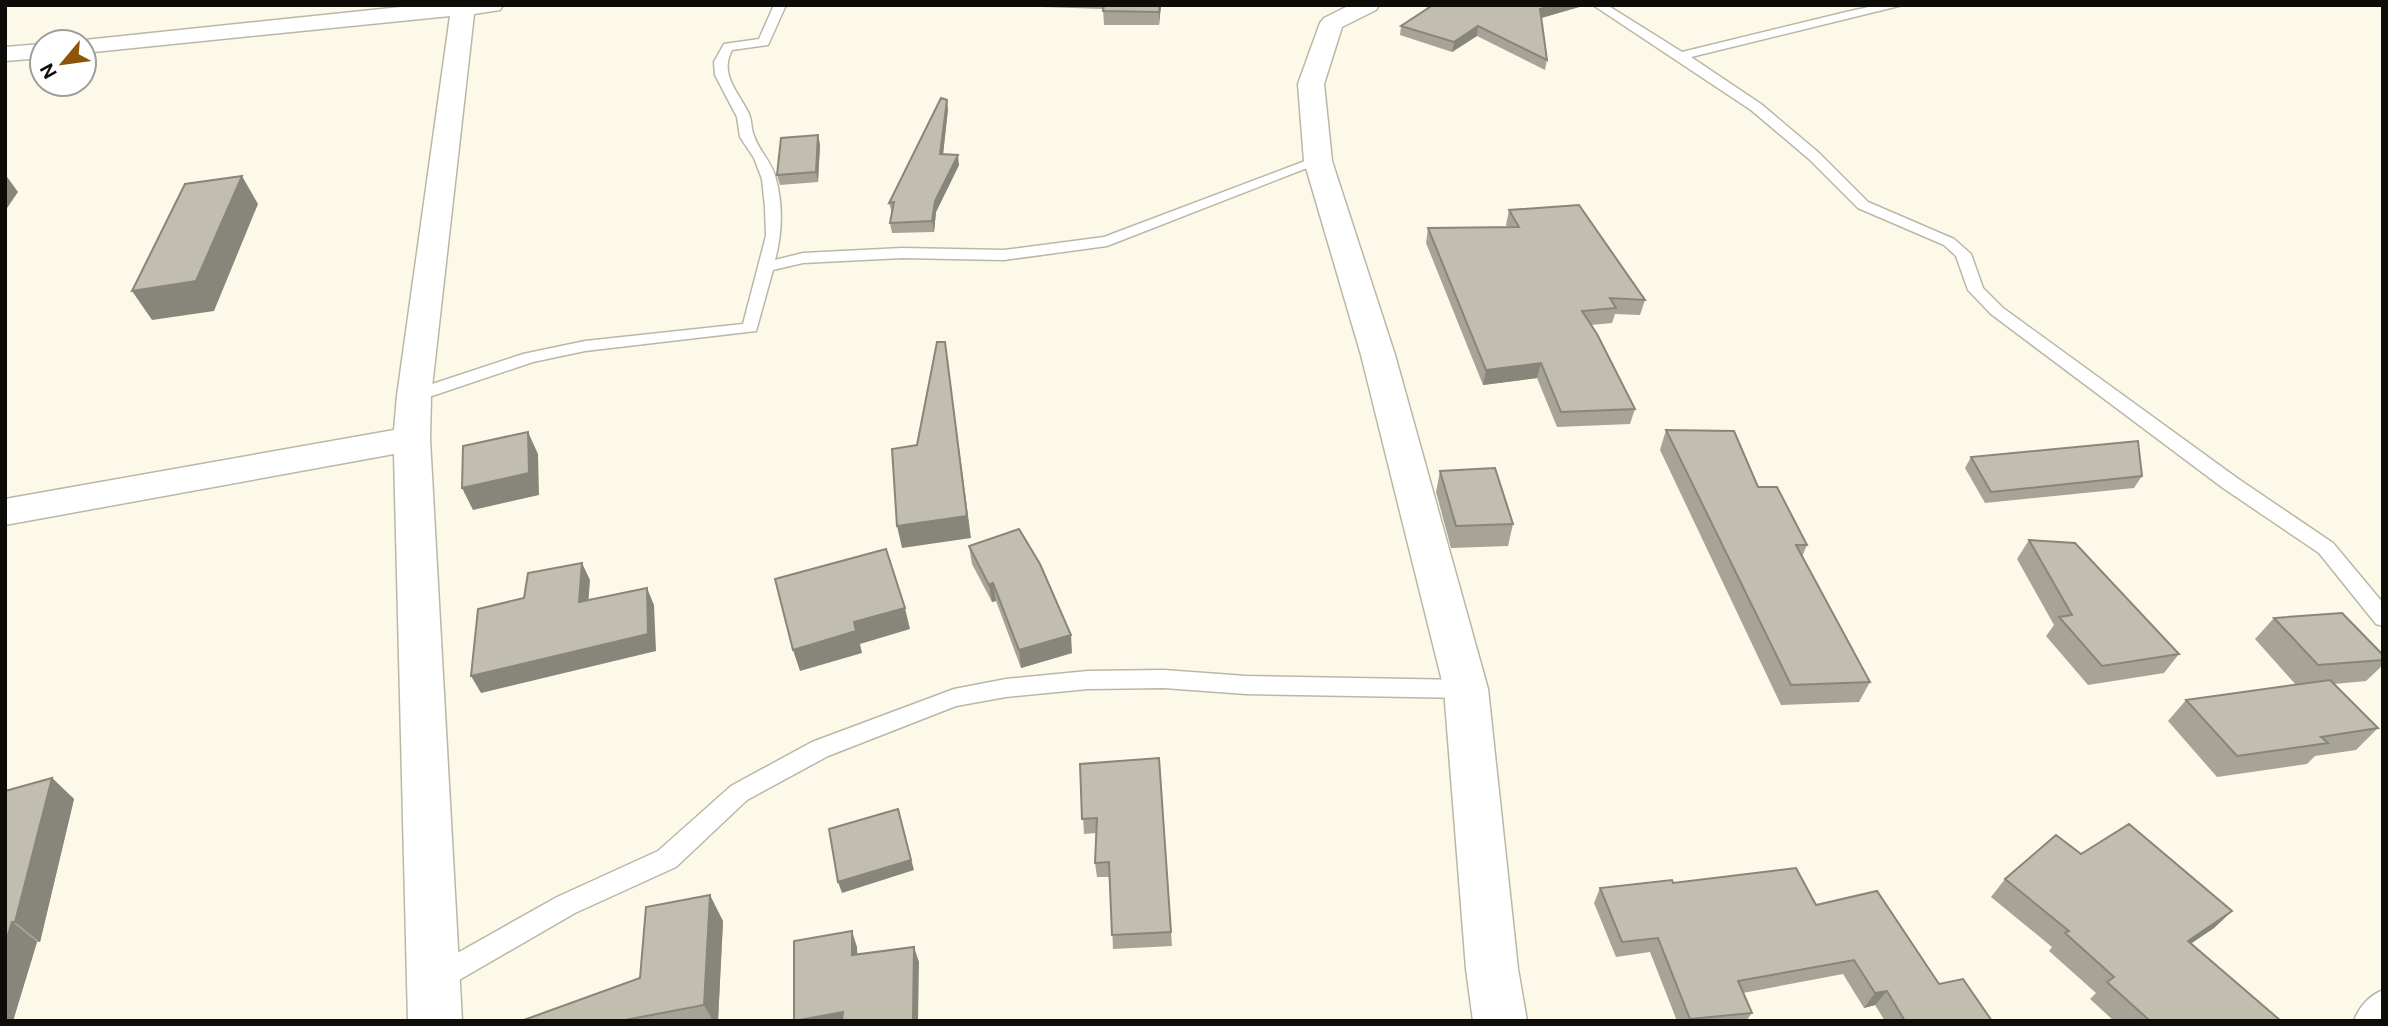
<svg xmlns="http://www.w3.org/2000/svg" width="2388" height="1026" font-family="'DM Sans',sans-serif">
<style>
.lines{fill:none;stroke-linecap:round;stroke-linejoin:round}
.service-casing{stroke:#bbb7a8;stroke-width:3}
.minor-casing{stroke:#bbb7a8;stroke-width:3}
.service{fill:#fff;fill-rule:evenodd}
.minor{fill:#fff;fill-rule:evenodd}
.wall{fill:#a7a396}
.shaded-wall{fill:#88857a}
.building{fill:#c2beaf;stroke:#88857a;stroke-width:2}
</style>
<rect width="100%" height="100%" fill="#fdf9e9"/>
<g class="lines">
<!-- service casing -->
<g class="service-casing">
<path id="service" d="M 774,5 L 786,5 L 768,45 L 732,50 C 719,75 738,91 749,114 C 752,121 751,129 754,136 C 759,151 772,162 776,179 C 783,206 782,234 775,260 L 803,253 L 902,248 L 1004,250 L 1104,237 L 1313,158 L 1323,158 L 1325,161 L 1107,246 L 1004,260 L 902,258 L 803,263 L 773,270 L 756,331 L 585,351 L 533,362 L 420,400 L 408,400 L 405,396 L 408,392 L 523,354 L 585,341 L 743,324 L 766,236 L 765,207 L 762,179 L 754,158 L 740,137 L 737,117 L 715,75 L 714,62 L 724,44 L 759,39 Z
M 1593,5 L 1607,5 L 1682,52 L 1846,12 L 1878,5 L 1903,5 L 1691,57 L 1761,104 L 1819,153 L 1868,202 L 1954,239 L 1971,254 L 1983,288 L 2003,308 L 2237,478 L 2333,543 L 2383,603 L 2383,626 L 2376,624 L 2319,553 L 2223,488 L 1991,314 L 1968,290 L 1956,256 L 1944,245 L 1858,208 L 1809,159 L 1751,110 Z
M 1164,670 L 1246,676 L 1466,680 L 1474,683 L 1477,689 L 1474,695 L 1466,698 L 1246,694 L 1164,688 L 1088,689 L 1006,697 L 956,706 L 828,756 L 747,800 L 676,867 L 575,913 L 447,987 L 438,991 L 429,987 L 425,978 L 429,969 L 557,897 L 658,851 L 731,786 L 812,742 L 954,689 L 1006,679 L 1088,671 Z
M 2383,990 L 2383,1021 L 2354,1021 C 2359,1007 2369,996 2383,990 Z"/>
</g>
<!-- minor casing -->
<g class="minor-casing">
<path id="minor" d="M 420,5 L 503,5 L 500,10 L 474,14 L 431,396 L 430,439 L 462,1021 L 408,1021 L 394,454 L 5,525 L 5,499 L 394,430 L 397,396 L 450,16 L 84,53 L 84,42 L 75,41 Z
M 1350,5 L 1379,5 L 1376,10 L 1342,27 L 1324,84 L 1332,161 L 1395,355 L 1488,689 L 1518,969 L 1527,1021 L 1473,1021 L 1466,969 L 1444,689 L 1361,355 L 1304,161 L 1298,84 L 1320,23 L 1324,18 Z
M 42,44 L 42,58 L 5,61 L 5,47 Z"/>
</g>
<!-- service -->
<use href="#service" class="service"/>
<!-- minor -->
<use href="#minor" class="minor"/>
</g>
<!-- wall -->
<path class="wall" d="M 1043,5 L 1161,5 L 1159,25 L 1104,25 L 1103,9 L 1043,7 Z
M 1428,5 L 1586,5 L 1541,18 L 1547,60 L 1545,70 L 1477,36 L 1452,52 L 1400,35 L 1401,26 L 1427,9 Z
M 948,109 L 943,154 L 959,165 L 936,212 L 934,232 L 892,233 L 890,223 L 892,213 L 889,203 Z
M 818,135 L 820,145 L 818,182 L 780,185 L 777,175 Z
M 1509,210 L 1645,300 L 1640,315 L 1615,314 L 1612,323 L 1591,325 L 1635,409 L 1630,424 L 1557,427 L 1537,378 L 1483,385 L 1426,243 L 1428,228 L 1508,227 L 1506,225 Z
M 1666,430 L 1758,487 L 1807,545 L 1802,557 L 1870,682 L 1859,702 L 1781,705 L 1660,450 Z
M 1971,457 L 2142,476 L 2134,488 L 1985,503 L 1965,468 Z
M 1440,471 L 1513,524 L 1508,546 L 1451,548 L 1436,492 Z
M 2029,540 L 2179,654 L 2164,673 L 2088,685 L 2046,636 L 2054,625 L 2017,559 Z
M 969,546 L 1072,653 L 1021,668 L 996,601 L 992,602 L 972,564 Z
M 2274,618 L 2383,655 L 2383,665 L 2366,681 L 2334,684 L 2378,728 L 2356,750 L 2315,756 L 2307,764 L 2217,777 L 2168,721 L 2186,700 L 2296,685 L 2255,639 Z
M 1080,764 L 1171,932 L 1172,946 L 1113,949 L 1110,877 L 1097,877 L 1095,863 L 1096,833 L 1084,834 Z
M 52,778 L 74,799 L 40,942 L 37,942 L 13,1021 L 5,791 Z
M 2081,854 L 2232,911 L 2214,928 L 2191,943 L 2281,1021 L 2114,1021 L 2090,999 L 2096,993 L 2049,951 L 2052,947 L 1991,897 L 2005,879 Z
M 1673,883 L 1816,905 L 1939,984 L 1992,1021 L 1885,1021 L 1875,1005 L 1864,1008 L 1843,974 L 1743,993 L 1752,1013 L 1746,1021 L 1677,1021 L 1650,952 L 1616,957 L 1594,903 L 1600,888 Z
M 723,921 L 718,1021 L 521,1021 L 640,978 Z"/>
<!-- shaded-wall -->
<path class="shaded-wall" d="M 1160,5 L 1161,5 L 1159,25 L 1159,12 Z
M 1555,5 L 1586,5 L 1538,19 L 1540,9 Z
M 1478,26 L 1477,36 L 1452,52 L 1454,42 Z
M 947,100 L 948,109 L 942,164 L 940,154 Z
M 818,135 L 820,145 L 818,182 L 816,172 Z
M 958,155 L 959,165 L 936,212 L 934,232 L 932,221 L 935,201 Z
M 5,174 L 18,192 L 5,211 Z
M 242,176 L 258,204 L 214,311 L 152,320 L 132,291 Z
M 945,342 L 971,538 L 902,548 L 897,526 Z
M 1541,363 L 1537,378 L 1483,385 L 1486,370 Z
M 528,432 L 538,454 L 539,495 L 473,510 L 462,488 Z
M 582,563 L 590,580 L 587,620 L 579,602 Z
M 993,583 L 996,601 L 992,602 L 989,585 Z
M 647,588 L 654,605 L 656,651 L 481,693 L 471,676 Z
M 905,608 L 910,629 L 860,644 L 862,653 L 800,671 L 793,650 L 854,622 Z
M 1071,635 L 1072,653 L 1021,668 L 1019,650 Z
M 52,778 L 74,799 L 40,942 L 15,922 Z
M 898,809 L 914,870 L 842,893 L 838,882 Z
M 710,895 L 723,921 L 718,1021 L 713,1021 L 704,1005 Z
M 2232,911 L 2214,928 L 2170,958 L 2188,941 Z
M 12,922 L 37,942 L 13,1021 L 5,1021 L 5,944 Z
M 852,931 L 857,947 L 858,970 L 852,955 Z
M 914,947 L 919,962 L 918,1021 L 913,1021 Z
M 1887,991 L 1875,1005 L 1864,1008 L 1875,993 Z
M 843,1012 L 846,1021 L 799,1021 Z"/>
<!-- building -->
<path class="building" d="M 1104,5 L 1160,5 L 1159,12 L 1103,11 Z
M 1433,5 L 1555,5 L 1540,9 L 1547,60 L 1478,26 L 1454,42 L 1401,26 Z
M 941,98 L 947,100 L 940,154 L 958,155 L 935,201 L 932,221 L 890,223 L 894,202 L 889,203 Z
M 818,135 L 816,172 L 777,175 L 781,138 Z
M 242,176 L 196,281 L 132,291 L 185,184 Z
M 1579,205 L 1645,300 L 1610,298 L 1616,308 L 1582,311 L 1597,334 L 1635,409 L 1561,412 L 1541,363 L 1486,370 L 1428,228 L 1519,227 L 1509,210 Z
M 937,342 L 945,342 L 967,516 L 897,526 L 892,449 L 917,445 Z
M 1666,430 L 1734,431 L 1758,487 L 1777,487 L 1807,545 L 1796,545 L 1870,682 L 1791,685 Z
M 528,432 L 529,473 L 462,488 L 463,446 Z
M 2138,441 L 2142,476 L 1991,492 L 1971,457 Z
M 1495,468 L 1513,524 L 1456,526 L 1440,471 Z
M 1019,529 L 1040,564 L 1071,635 L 1019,650 L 993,583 L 989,585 L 969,546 Z
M 2029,540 L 2075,543 L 2179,654 L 2102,666 L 2059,617 L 2072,615 Z
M 886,549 L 905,608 L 854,622 L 856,631 L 793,650 L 775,579 Z
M 582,563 L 579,602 L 647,588 L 648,634 L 471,676 L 478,609 L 524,598 L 528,573 Z
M 2342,613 L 2383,655 L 2383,660 L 2318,665 L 2274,618 Z
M 2330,680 L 2378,728 L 2321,737 L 2328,743 L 2237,756 L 2186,700 Z
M 1159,758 L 1171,932 L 1112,935 L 1109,862 L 1095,863 L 1097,818 L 1082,819 L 1080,764 Z
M 52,778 L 15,922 L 12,922 L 5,944 L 5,791 Z
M 898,809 L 911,860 L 838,882 L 829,829 Z
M 2129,824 L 2232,911 L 2188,941 L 2281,1021 L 2150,1021 L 2107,982 L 2114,977 L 2065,933 L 2069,931 L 2005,879 L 2056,835 L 2081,854 Z
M 1796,868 L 1816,905 L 1877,891 L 1939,984 L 1963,979 L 1992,1021 L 1905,1021 L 1887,991 L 1875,993 L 1854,960 L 1738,981 L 1752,1013 L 1690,1019 L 1658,938 L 1622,942 L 1600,888 L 1672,880 L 1673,883 Z
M 710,895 L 704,1005 L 620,1021 L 521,1021 L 640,978 L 646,907 Z
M 852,931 L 852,955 L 914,947 L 913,1021 L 842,1021 L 843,1012 L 794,1021 L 794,941 Z"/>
<!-- border -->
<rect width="2388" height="1026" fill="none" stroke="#0d0c07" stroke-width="14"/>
<!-- north arrow -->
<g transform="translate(63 63) rotate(241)"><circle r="33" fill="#ffffff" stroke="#9e9e9c" stroke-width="2"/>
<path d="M0-5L12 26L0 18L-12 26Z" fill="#8c5508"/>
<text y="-10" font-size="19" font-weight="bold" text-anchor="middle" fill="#0d0c07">N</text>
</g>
</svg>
